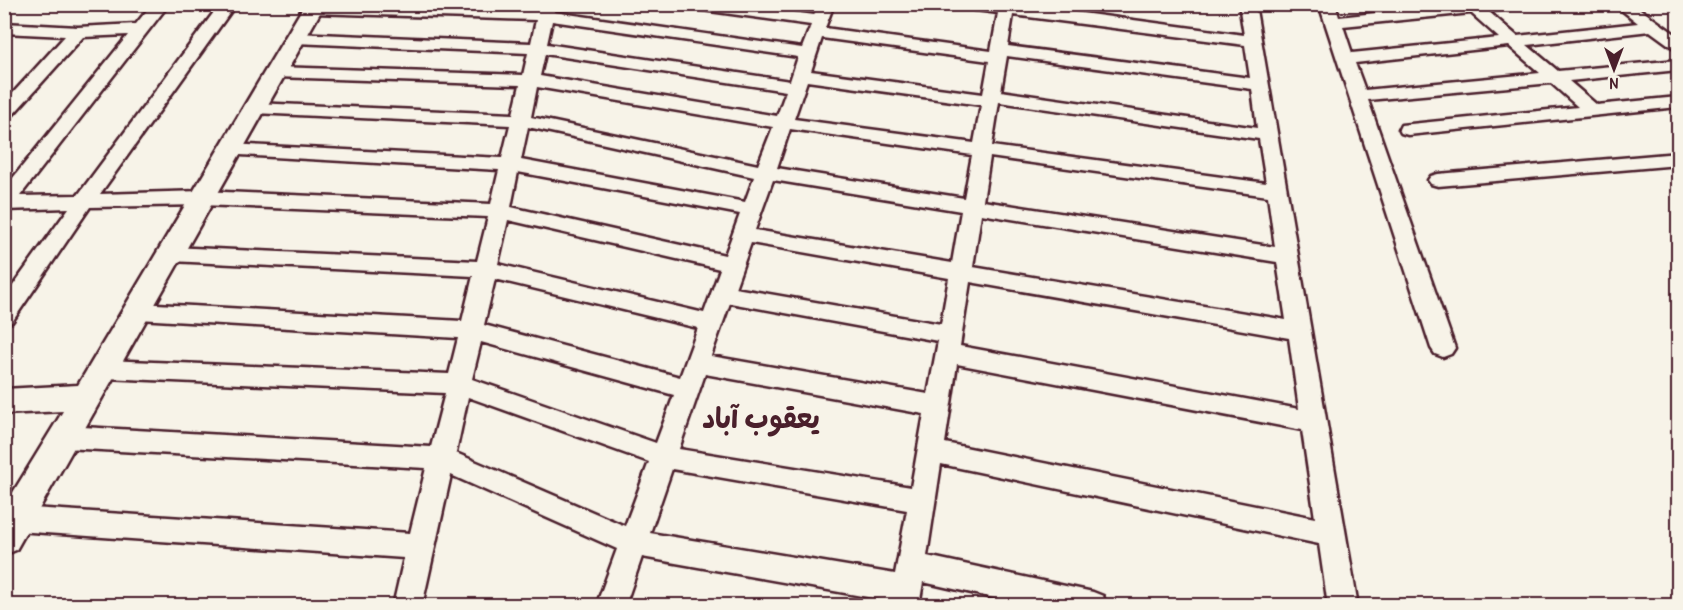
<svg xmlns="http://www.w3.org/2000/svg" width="1683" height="610" font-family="'Patrick Hand','Playpen Sans Arabic',sans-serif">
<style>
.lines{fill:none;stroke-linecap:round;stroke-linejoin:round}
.minor-casing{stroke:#4a1f2b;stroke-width:5}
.tertiary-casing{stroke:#4a1f2b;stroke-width:5}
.minor{fill:#f7f3e8;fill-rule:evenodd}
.tertiary{fill:#f7f3e8;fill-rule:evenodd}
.labels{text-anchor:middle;stroke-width:4.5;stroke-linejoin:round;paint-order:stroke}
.district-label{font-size:28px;font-weight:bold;fill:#4a1f2b;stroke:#f7f3e8}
</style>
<rect width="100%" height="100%" fill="#f7f3e8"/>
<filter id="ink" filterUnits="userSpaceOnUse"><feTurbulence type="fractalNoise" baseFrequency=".0167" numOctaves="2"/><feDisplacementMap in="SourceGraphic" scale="12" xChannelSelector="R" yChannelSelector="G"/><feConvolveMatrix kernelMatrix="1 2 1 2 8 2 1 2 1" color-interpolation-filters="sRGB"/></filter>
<g filter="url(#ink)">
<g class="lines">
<!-- minor casing -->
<g class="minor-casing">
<path id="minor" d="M 152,4 L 169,4 L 20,196 L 78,195 L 220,4 L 236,4 L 100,194 L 202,191 L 491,204 L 499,170 L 222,154 L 219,150 L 222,146 L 229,144 L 502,158 L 510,125 L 254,113 L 248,112 L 245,108 L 248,104 L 254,103 L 513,114 L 520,85 L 275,77 L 269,76 L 266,72 L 269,68 L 275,67 L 523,75 L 528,53 L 295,43 L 287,38 L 295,33 L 531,43 L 536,20 L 313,13 L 305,8 L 308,4 L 539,10 L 540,4 L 556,4 L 554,12 L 802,48 L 811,25 L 695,9 L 687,4 L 734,4 L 814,15 L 818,4 L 834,4 L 825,28 L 991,51 L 998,13 L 968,9 L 960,4 L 1015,4 L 1244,35 L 1239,4 L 1255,4 L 1358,606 L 1328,606 L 1319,544 L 941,464 L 927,556 L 1093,592 L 1103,596 L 1107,606 L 1029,606 L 923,582 L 919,606 L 889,606 L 890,601 L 642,557 L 625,606 L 596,606 L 617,549 L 451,475 L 422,606 L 393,606 L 404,558 L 17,531 L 7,528 L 4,517 L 7,510 L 17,507 L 410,533 L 426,468 L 65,448 L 56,444 L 52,437 L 56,430 L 65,426 L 431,447 L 445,393 L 105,378 L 97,376 L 93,369 L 97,362 L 105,360 L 449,374 L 458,338 L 139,319 L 131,317 L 128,311 L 131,305 L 139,303 L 462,321 L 473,276 L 171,261 L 163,259 L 160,254 L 163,249 L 171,247 L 477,261 L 488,217 L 202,205 L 90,207 L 12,322 L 4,324 L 4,298 L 69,208 L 4,210 L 4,189 L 128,35 L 83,37 L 10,118 L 4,119 L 4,103 L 65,36 L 4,33 L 4,23 L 78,27 L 136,24 ZM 1013,15 L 1245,45 L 1250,78 L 1008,46 ZM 552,21 L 798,57 L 790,81 L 547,44 ZM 822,38 L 989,61 L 983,94 L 811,71 ZM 545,54 L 786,91 L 777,116 L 540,76 ZM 1007,56 L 1252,89 L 1257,128 L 1001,91 ZM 807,81 L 981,105 L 974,143 L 794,119 ZM 537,87 L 773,127 L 758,165 L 531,117 ZM 999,102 L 1259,139 L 1266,183 L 992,146 ZM 528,127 L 754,177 L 745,202 L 521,160 ZM 790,129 L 972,155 L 964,198 L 777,168 ZM 990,157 L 1268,196 L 1275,247 L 983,201 ZM 518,172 L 740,214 L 725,255 L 511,207 ZM 773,180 L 961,211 L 952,263 L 755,230 ZM 981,214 L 1277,262 L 1286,320 L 973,267 ZM 508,220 L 720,269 L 704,313 L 498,264 ZM 751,243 L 949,278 L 941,324 L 735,288 ZM 495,279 L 698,328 L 680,377 L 484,325 ZM 970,282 L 1289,338 L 1299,409 L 960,346 ZM 730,303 L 938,341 L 928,394 L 711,356 ZM 481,342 L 674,395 L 656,443 L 472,379 ZM 957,364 L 1302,430 L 1315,518 L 945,443 ZM 705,374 L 924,414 L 911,487 L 679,449 ZM 468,397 L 649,462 L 625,526 L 456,453 ZM 672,469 L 907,510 L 895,574 L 650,533 Z
M 1319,4 L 1335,4 L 1339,17 L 1458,4 L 1518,4 L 1510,9 L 1488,11 L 1517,36 L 1638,23 L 1614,4 L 1633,4 L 1678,36 L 1678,48 L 1672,47 L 1650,31 L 1527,45 L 1558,71 L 1678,60 L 1678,70 L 1569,81 L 1597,105 L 1678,97 L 1678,107 L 1408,135 L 1401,133 L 1399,129 L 1401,125 L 1578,107 L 1551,83 L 1368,100 L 1455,348 L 1451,354 L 1443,357 L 1435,354 L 1431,348 ZM 1471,13 L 1499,38 L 1352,53 L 1343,26 ZM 1509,46 L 1540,73 L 1365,90 L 1355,63 Z
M 1678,153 L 1678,165 L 1438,186 L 1431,184 L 1428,180 L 1431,176 L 1438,174 Z"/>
</g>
<!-- tertiary casing -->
<g class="tertiary-casing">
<path id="tertiary" d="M 305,4 L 325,4 L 16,550 L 4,555 L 4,507 L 63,411 L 4,414 L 4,389 L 78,385 Z"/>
</g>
<!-- minor -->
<use href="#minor" class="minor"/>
<!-- tertiary -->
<use href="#tertiary" class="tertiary"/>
</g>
</g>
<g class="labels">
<!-- district labels -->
<g class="district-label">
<text x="761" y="428">یعقوب آباد</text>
</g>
</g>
<!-- margin -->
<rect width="1683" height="610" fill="none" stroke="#f7f3e8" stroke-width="24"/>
<rect x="12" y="12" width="1659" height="586" fill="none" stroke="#4a1f2b" stroke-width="2" filter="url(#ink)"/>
<!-- north arrow -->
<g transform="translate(1614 69) rotate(180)" stroke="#f7f3e8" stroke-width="4.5" paint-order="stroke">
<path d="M0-4.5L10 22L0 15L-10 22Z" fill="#4a1f2b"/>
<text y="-9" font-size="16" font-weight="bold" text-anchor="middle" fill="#4a1f2b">N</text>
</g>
</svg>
